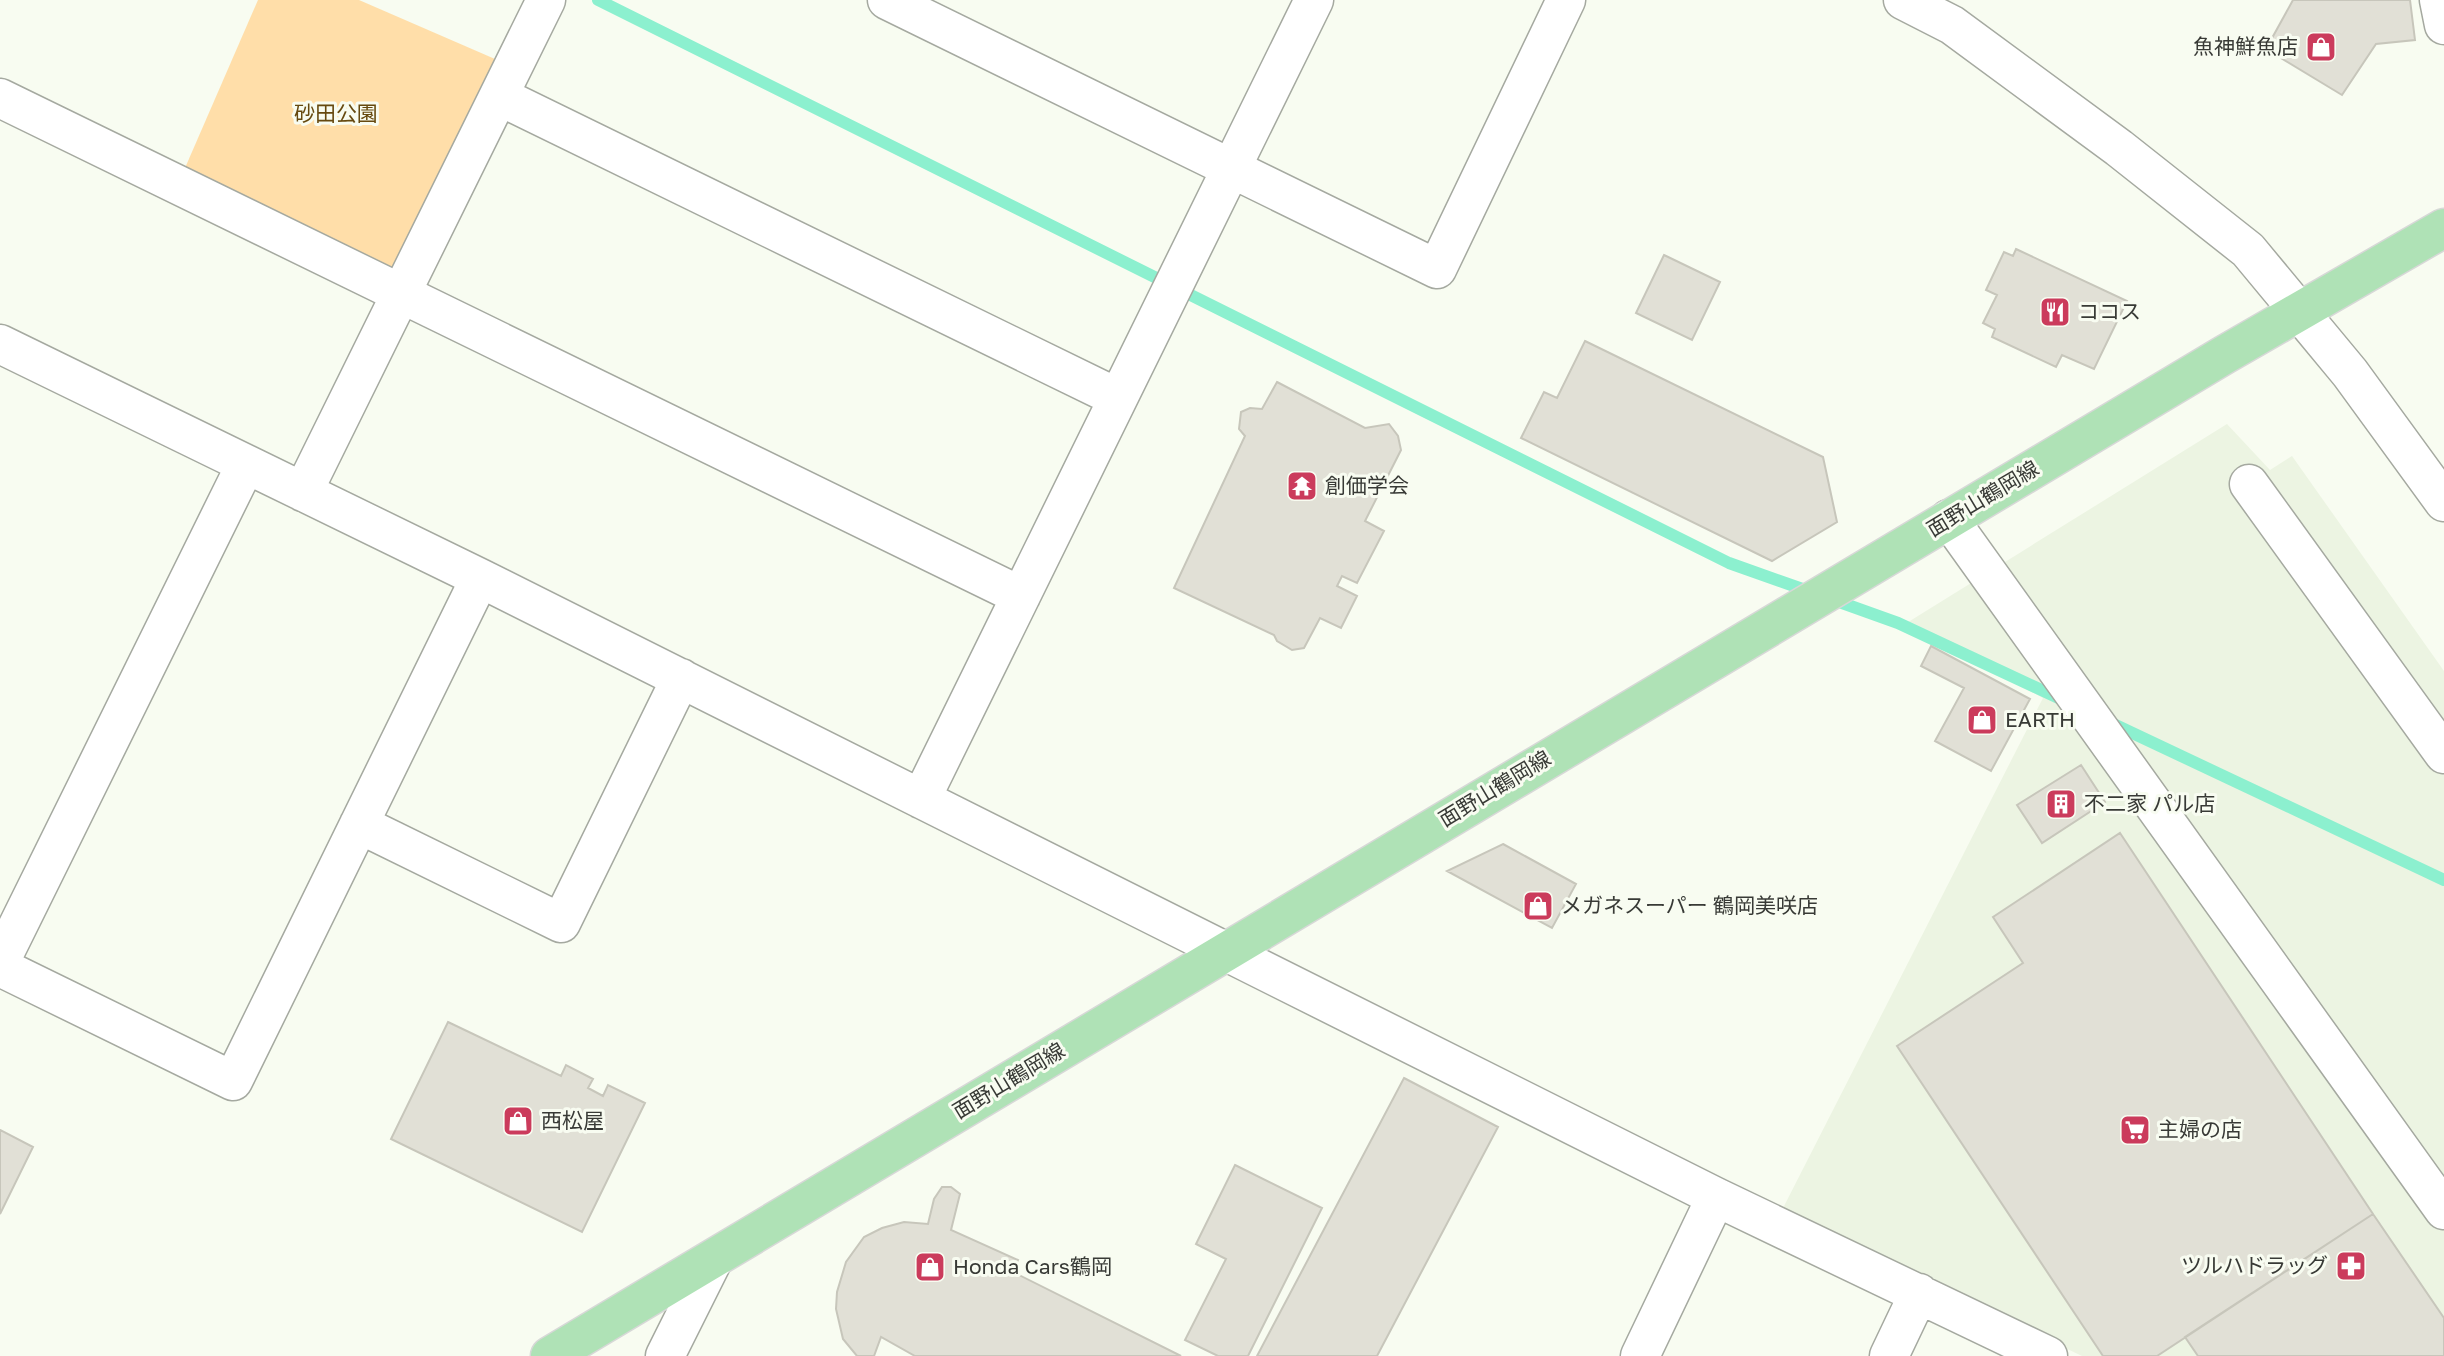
<svg xmlns="http://www.w3.org/2000/svg" width="2444" height="1356" font-family="'Golos Text','Noto Sans JP',sans-serif">
<style>
.built{fill:#ecf4e2}
.green{fill:#ffdea9}
.lines{fill:none;stroke-linecap:round;stroke-linejoin:round}
.stream{stroke:#8cf0cf;stroke-width:12}
.building{fill:#e1e0d6;stroke:#c7c6bb;stroke-width:2}
.minor-casing{stroke:#a5a9a0;stroke-width:41}
.major-casing{stroke:#d7d8d7;stroke-width:41}
.minor{stroke:#fff;stroke-width:38}
.major{stroke:#afe2b6;stroke-width:38}
.labels{text-anchor:middle;stroke-width:6;stroke-linejoin:round;paint-order:stroke}
.poi-label{font-size:21px;fill:#383a36;stroke:#f8fcf1;text-anchor:start}
.park-label{font-size:21px;fill:#66490f;stroke:#f8fcf1}
.street-label{font-size:21px;fill:#383a36;stroke:#f8fcf1}
</style>
<rect width="100%" height="100%" fill="#f8fcf1"/>
<!-- built -->
<path class="built" d="M 2227,424 L 2270,470 L 2292,456 L 2444,671 L 2444,1356 L 2082,1356 L 1781,1212 L 2043,698 L 1905,624 Z"/>
<!-- green -->
<path class="green" d="M 258,0 L 359,0 L 495,59 L 397,270 L 185,168 Z"/>
<g class="lines">
<!-- stream -->
<path class="stream" d="M 598,0 L 1729,563 L 1811,592
M 1831,599 L 1898,623 L 2065,701
M 2107,721 L 2444,880"/>
</g>
<!-- building -->
<path class="building" d="M 2293,0 L 2410,0 L 2415,40 L 2376,44 L 2342,95 L 2266,49 Z
M 2016,249 L 2127,301 L 2094,369 L 2062,355 L 2056,367 L 1992,337 L 1995,329 L 1983,323 L 1997,295 L 1986,290 L 2004,252 L 2013,256 Z
M 1664,255 L 1720,282 L 1692,340 L 1636,313 Z
M 1585,341 L 1823,457 L 1837,522 L 1772,561 L 1521,438 L 1544,392 L 1557,398 Z
M 1277,382 L 1365,428 L 1389,424 L 1398,436 L 1401,450 L 1365,521 L 1384,531 L 1357,583 L 1342,576 L 1337,586 L 1357,596 L 1341,628 L 1320,618 L 1304,648 L 1292,650 L 1277,641 L 1274,635 L 1174,588 L 1245,436 L 1239,429 L 1241,412 L 1250,408 L 1262,409 Z
M 1931,646 L 2030,699 L 1991,771 L 1935,741 L 1964,688 L 1921,666 Z
M 2081,765 L 2105,802 L 2042,843 L 2017,805 Z
M 2120,833 L 2373,1214 L 2157,1356 L 2103,1356 L 1897,1046 L 2023,963 L 1993,917 Z
M 1503,844 L 1576,884 L 1552,928 L 1447,871 Z
M 448,1022 L 561,1076 L 566,1065 L 593,1079 L 588,1088 L 603,1096 L 608,1085 L 645,1103 L 582,1232 L 391,1139 Z
M 1404,1078 L 1498,1127 L 1377,1356 L 1257,1356 Z
M 0,1130 L 33,1147 L 0,1214 Z
M 1235,1165 L 1322,1208 L 1248,1356 L 1218,1356 L 1185,1340 L 1226,1259 L 1196,1244 Z
M 942,1187 L 951,1187 L 960,1194 L 951,1230 L 1018,1260 L 1013,1272 L 1181,1356 L 915,1356 L 881,1337 L 874,1356 L 857,1356 L 843,1339 L 836,1309 L 837,1292 L 846,1262 L 864,1237 L 882,1228 L 904,1222 L 928,1224 L 934,1199 Z
M 2373,1214 L 2444,1318 L 2444,1356 L 2198,1356 L 2185,1337 Z"/>
<g class="lines">
<!-- minor casing -->
<g class="minor-casing">
<path id="minor" d="M 887,0 L 1437,269 L 1566,0
M 1903,0 L 1952,25 L 2119,148 L 2248,250 L 2350,373 L 2444,502
M 2439,0 L 2444,25
M 499,96 L 1118,398
M 0,98 L 1021,596
M 0,344 L 480,578 L 1716,1197 L 2048,1356
M 2249,484 L 2444,754
M 303,492 L 546,0
M 1949,519 L 2444,1210
M 921,799 L 1314,0
M 359,824 L 561,923 L 681,678
M 0,962 L 246,464
M 0,967 L 233,1081 L 480,578
M 665,1356 L 713,1260
M 1640,1356 L 1716,1197
M 1889,1356 L 1919,1293"/>
</g>
<!-- major casing -->
<g class="major-casing">
<path id="major" d="M 550,1356 L 2224,355 L 2444,228"/>
</g>
<!-- minor -->
<use href="#minor" class="minor"/>
<!-- major -->
<use href="#major" class="major"/>
</g>
<!-- icons -->
<defs>
<g id="shop-square" transform="scale(1.575)"><rect x="-9" y="-9" width="18" height="18" rx="4" fill="#cb3b5c" stroke="#f8fcf1"/><path d="M-5-2.5h2.3a2.7 3.5 0 0 1 5.4 0H5L5.5 6h-11ZM-1.5-2.5h3a1.5 2.3 0 0 0-3 0Z" fill="#fff"/></g>
<g id="restaurant-square" transform="scale(1.575)"><rect x="-9" y="-9" width="18" height="18" rx="4" fill="#cb3b5c" stroke="#f8fcf1"/><path d="M-5-6h1v4h1v-4h1v4h1v-4h1v5L-1.5 .5V6h-2V.5L-5-1ZM5-6V6H3V1.5H1.5Q1.5-4 5-6Z" fill="#fff"/></g>
<g id="temple-square" transform="scale(1.575)"><rect x="-9" y="-9" width="18" height="18" rx="4" fill="#cb3b5c" stroke="#f8fcf1"/><path d="M0-6L5-2H3V0L6.5 2.5H4V6H1.5V3h-3V6H-4V2.5H-6.5L-3 0V-2H-5Z" fill="#fff"/></g>
<g id="building-square" transform="scale(1.575)"><rect x="-9" y="-9" width="18" height="18" rx="4" fill="#cb3b5c" stroke="#f8fcf1"/><path d="M-4-6H4V6H1V3H-1V6H-4ZM-2.5-4.3h1.7v1.8h-1.7ZM.8-4.3h1.7v1.8H.8ZM-2.5-1h1.7V.8h-1.7ZM.8-1h1.7V.8H.8Z" fill="#fff"/></g>
<g id="supermarket-square" transform="scale(1.575)"><rect x="-9" y="-9" width="18" height="18" rx="4" fill="#cb3b5c" stroke="#f8fcf1"/><path d="M-6-5.5h2.5l.6 2H6L4.5 2H-2.5L-4.4-4H-6ZM-1.5 3.2a1.3 1.3 0 1 0 .1 0ZM3 3.2a1.3 1.3 0 1 0 .1 0Z" fill="#fff"/></g>
<g id="pharmacy-square" transform="scale(1.575)"><rect x="-9" y="-9" width="18" height="18" rx="4" fill="#cb3b5c" stroke="#f8fcf1"/><path d="M-2-6h4v4h4v4h-4v4h-4v-4h-4v-4h4Z" fill="#fff"/></g>
</defs>
<g fill-rule="evenodd">
<use href="#shop-square" x="2321" y="47"/>
<use href="#restaurant-square" x="2055" y="312"/>
<use href="#temple-square" x="1302" y="486"/>
<use href="#shop-square" x="1982" y="720"/>
<use href="#building-square" x="2061" y="804"/>
<use href="#shop-square" x="1538" y="906"/>
<use href="#shop-square" x="518" y="1121"/>
<use href="#supermarket-square" x="2135" y="1130"/>
<use href="#pharmacy-square" x="2351" y="1266"/>
<use href="#shop-square" x="930" y="1267"/>
</g>
<g class="labels">
<!-- poi labels -->
<g class="poi-label">
<text x="2298" y="54" text-anchor="end">魚神鮮魚店</text>
<text x="2078" y="319">ココス</text>
<text x="1325" y="493">創価学会</text>
<text x="2005" y="727">EARTH</text>
<text x="2084" y="811">不二家 パル店</text>
<text x="1561" y="913">メガネスーパー 鶴岡美咲店</text>
<text x="541" y="1128">西松屋</text>
<text x="2158" y="1137">主婦の店</text>
<text x="2328" y="1273" text-anchor="end">ツルハドラッグ</text>
<text x="953" y="1274">Honda Cars鶴岡</text>
</g>
<!-- park labels -->
<g class="park-label">
<text x="336" y="121">砂田公園</text>
</g>
<!-- street labels -->
<g class="street-label">
<text transform="translate(1983 499) rotate(-31)" y="7">面野山鶴岡線</text>
<text transform="translate(1495 789) rotate(-31)" y="7">面野山鶴岡線</text>
<text transform="translate(1009 1081) rotate(-31)" y="7">面野山鶴岡線</text>
</g>
</g>
</svg>
